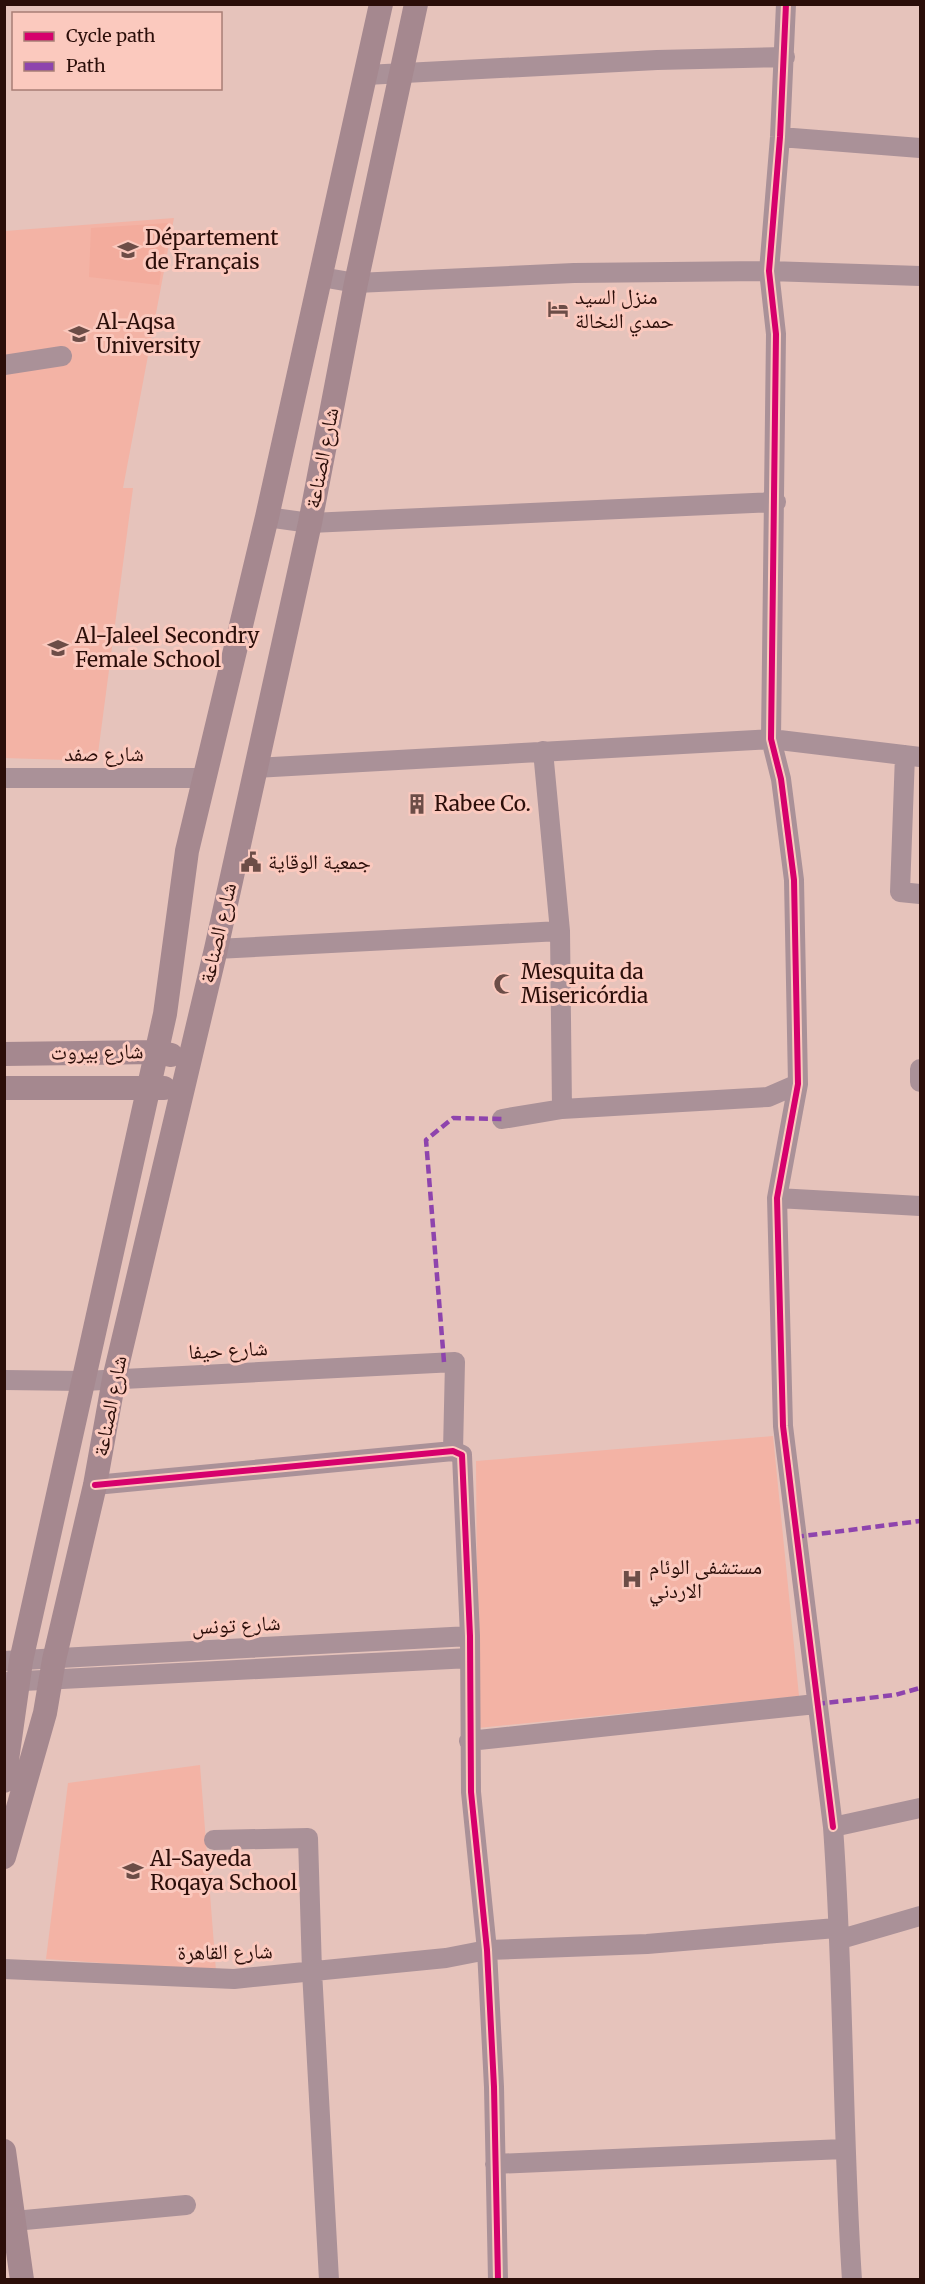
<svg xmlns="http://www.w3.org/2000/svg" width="925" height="2284" font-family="Merriweather,'Noto Naskh Arabic',serif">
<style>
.built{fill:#f3b3a5}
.green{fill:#f3ac9d}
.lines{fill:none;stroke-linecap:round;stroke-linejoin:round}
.minor{stroke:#aa9198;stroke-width:20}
.major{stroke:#a5888f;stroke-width:24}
.quiet{stroke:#8e44ad;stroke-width:4.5;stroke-dasharray:9 4.5;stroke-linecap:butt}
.cycleway-casing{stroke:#fbc9be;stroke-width:10}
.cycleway{stroke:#d6006c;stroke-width:6}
.labels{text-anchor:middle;stroke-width:6;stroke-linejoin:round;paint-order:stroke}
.poi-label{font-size:21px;fill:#2b0e09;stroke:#fbc9be;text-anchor:start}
.street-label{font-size:21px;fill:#2b0e09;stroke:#fbc9be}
</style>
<rect width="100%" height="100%" fill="#e6c3bb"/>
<!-- built -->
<path class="built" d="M 174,218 L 123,488 L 133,488 L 97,761 L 5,758 L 5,231 Z
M 773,1436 L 799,1696 L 478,1728 L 476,1461 Z
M 200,1765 L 216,1971 L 46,1959 L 68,1783 Z"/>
<!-- green -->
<path class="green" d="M 169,223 L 159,285 L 89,277 L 91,228 Z"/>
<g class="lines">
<!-- minor -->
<path class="minor" d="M 786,4 L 780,137 L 769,271 L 776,334 L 771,739 L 781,779 L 794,880 L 798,1084 L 777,1198 L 783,1426 L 833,1827
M 366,75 L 657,60 L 785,57
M 780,137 L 920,148
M 321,277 L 356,283 L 574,273 L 769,271 L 920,276
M 4,365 L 62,356
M 267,517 L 310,523 L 776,502
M 543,751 L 560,931 L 562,1109
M 905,755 L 900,892 L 920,894
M 255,768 L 771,739 L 920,757
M 4,778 L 204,778
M 216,949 L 560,931
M 920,1069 L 920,1082
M 502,1119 L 562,1109 L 768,1097 L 798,1084
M 777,1198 L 920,1206
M 4,1380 L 84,1381 L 455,1362 L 453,1451
M 95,1485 L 453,1451 L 462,1455 L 470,1636 L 471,1792 L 487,1950 L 494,2087 L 498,2280
M 4,1661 L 470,1636
M 4,1682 L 470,1658
M 469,1741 L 816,1704
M 214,1840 L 308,1838 L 312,1971 L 329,2280
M 4,1969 L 234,1979 L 446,1958 L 487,1950 L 647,1944 L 836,1928 L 841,1939 L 920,1916
M 495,2164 L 844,2149
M 14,2221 L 186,2205
M 852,2280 C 842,2129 844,1978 833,1827 L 920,1808"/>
<!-- major -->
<path class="major" d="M 4,1054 L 157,1052 L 171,1055
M 4,1088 L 164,1088
M 4,1781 L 21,1661 L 165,1014 L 187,851 L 267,517 L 381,4
M 4,1857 L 45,1713 L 54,1660 L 95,1485 L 114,1379 L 216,949 L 310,523 L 356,283 L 416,4
M 4,2151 L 22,2280"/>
<!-- quiet -->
<path class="quiet" d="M 444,1362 L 426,1140 L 453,1118 L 502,1119
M 795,1537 L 920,1521
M 816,1704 L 895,1695 L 920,1688"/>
<!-- cycleway casing -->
<g class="cycleway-casing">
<path id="cycleway" d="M 786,4 L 780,137 L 769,271 L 776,334 L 771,739 L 781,779 L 794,880 L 798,1084 L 777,1198 L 783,1426 L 833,1827
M 95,1485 L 453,1451 L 462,1455 L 470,1636 L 471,1792 L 487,1950 L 494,2087 L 498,2280"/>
</g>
<!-- cycleway -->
<use href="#cycleway" class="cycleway"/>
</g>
<!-- icons -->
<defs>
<g id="university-bare" transform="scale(1.62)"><path d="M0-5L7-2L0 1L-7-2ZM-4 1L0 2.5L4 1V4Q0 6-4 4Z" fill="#6c4d47" stroke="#fbc9be" stroke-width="2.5" paint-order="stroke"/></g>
<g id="hotel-bare" transform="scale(1.62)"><path d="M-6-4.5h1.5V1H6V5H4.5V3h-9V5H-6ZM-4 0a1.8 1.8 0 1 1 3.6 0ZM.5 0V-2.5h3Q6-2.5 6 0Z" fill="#6c4d47" stroke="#fbc9be" stroke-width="2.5" paint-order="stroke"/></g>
<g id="school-bare" transform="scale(1.62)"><path d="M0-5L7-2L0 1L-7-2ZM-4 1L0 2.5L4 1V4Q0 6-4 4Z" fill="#6c4d47" stroke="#fbc9be" stroke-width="2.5" paint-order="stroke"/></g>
<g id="building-bare" transform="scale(1.62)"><path d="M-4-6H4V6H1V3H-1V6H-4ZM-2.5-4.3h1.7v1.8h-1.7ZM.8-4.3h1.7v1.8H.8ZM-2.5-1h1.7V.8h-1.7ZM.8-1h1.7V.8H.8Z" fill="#6c4d47" stroke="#fbc9be" stroke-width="2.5" paint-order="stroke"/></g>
<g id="civic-bare" transform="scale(1.62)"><path d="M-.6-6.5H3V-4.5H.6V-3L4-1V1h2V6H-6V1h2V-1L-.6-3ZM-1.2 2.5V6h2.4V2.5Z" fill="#6c4d47" stroke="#fbc9be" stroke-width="2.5" paint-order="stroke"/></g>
<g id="mosque-bare" transform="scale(1.62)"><path d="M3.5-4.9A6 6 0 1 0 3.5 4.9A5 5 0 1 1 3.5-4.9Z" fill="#6c4d47" stroke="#fbc9be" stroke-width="2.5" paint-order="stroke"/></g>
<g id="hospital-bare" transform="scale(1.62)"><path d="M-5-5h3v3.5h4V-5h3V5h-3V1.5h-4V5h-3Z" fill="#6c4d47" stroke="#fbc9be" stroke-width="2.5" paint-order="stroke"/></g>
</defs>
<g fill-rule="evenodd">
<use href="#university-bare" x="128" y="250"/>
<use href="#hotel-bare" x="558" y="309"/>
<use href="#university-bare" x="79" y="334"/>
<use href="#school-bare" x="58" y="648"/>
<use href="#building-bare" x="417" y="804"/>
<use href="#civic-bare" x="251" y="862"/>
<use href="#mosque-bare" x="504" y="984"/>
<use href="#hospital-bare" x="632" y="1579"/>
<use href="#school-bare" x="133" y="1871"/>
</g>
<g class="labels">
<!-- poi labels -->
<g class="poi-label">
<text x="145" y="245">Département<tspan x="145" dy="24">de Français</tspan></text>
<text x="575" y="304">منزل السيد<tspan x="575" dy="24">حمدي النخالة</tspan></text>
<text x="96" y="329">Al-Aqsa<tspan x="96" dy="24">University</tspan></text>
<text x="75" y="643">Al-Jaleel Secondry<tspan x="75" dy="24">Female School</tspan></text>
<text x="434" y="811">Rabee Co.</text>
<text x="268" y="869">جمعية الوقاية</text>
<text x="521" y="979">Mesquita da<tspan x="521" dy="24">Misericórdia</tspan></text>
<text x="649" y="1574">مستشفى الوئام<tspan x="649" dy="24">الاردني</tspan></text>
<text x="150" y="1866">Al-Sayeda<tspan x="150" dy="24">Roqaya School</tspan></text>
</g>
<!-- street labels -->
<g class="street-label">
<text transform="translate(322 458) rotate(-79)" y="7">شارع الصناعة</text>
<text x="104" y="761">شارع صفد</text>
<text transform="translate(218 933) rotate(-77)" y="7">شارع الصناعة</text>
<text transform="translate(97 1052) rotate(-1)" y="7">شارع بيروت</text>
<text transform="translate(228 1350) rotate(-3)" y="7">شارع حيفا</text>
<text transform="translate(110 1406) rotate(-79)" y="7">شارع الصناعة</text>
<text transform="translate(236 1625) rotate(-3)" y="7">شارع تونس</text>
<text transform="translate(225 1952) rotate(-1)" y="7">شارع القاهرة</text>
</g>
</g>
<!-- border -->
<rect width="925" height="2284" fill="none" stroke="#2b0e09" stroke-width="12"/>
<!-- legend -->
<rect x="12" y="12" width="210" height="78" fill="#fbc9be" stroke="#a87e76" stroke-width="1.5"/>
<rect x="24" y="32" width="30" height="9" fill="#d6006c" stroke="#a87e76" stroke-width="1.5"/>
<text x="66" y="42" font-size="18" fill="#2b0e09">Cycle path</text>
<rect x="24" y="62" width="30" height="9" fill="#8e44ad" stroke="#a87e76" stroke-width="1.5"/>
<text x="66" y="72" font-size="18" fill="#2b0e09">Path</text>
</svg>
